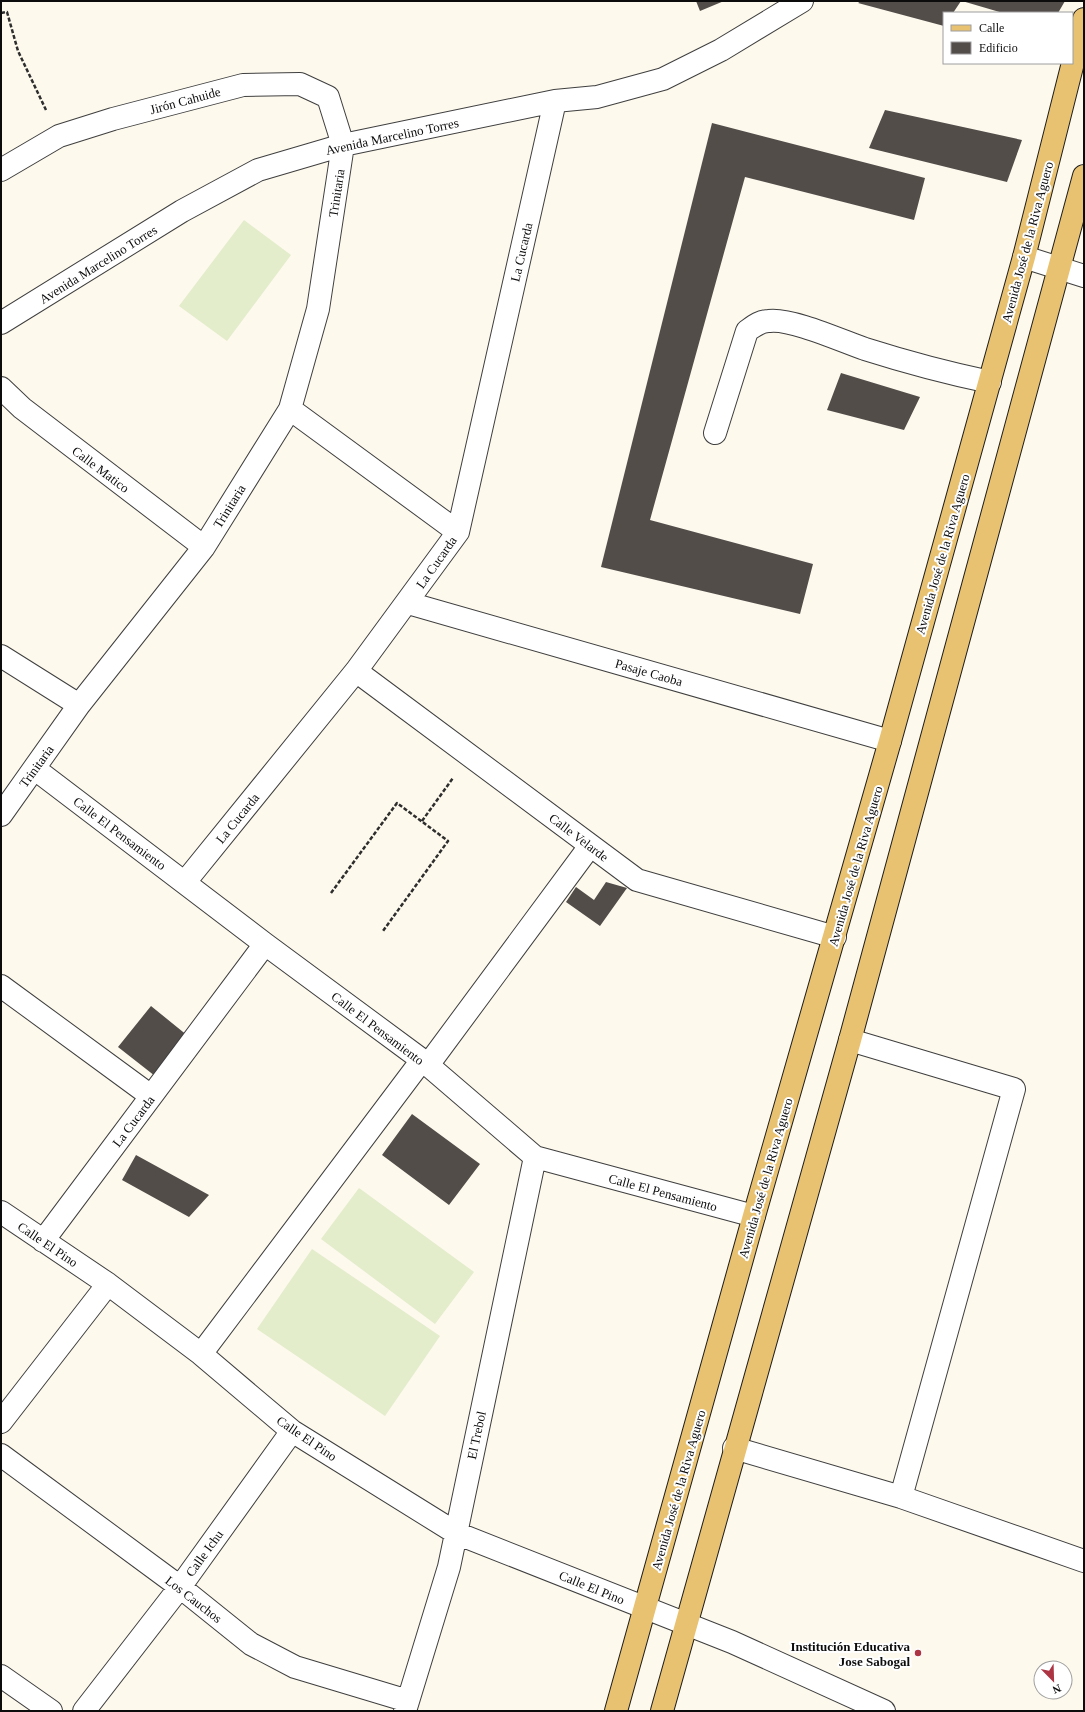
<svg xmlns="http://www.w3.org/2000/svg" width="1085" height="1712" font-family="Georgia,serif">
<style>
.pitch{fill:#e3eccb}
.building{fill:#534d4a}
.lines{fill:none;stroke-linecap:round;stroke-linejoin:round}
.minor-casing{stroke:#3f3f3f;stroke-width:24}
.major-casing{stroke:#1d1d1d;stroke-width:24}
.path{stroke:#2e2e2e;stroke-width:2.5;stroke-dasharray:4 2;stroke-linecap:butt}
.minor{stroke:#fff;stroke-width:22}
.major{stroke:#e9c271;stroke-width:22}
.poi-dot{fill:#ac3443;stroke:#fff;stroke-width:1.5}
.labels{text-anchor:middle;stroke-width:4;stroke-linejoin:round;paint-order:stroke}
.street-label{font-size:13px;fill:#0c0c0c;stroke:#fff}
.poi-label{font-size:13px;font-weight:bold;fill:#0c0c0c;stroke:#fff;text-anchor:end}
</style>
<rect width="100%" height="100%" fill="#fdf9ed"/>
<!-- pitch -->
<path class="pitch" d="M 244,220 L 291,255 L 227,341 L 179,306 Z
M 359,1188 L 474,1272 L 435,1324 L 321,1239 Z
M 312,1249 L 440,1336 L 385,1416 L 257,1329 Z"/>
<!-- building -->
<path class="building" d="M 696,1 L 724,1 L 700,11 Z
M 861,1 L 961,1 L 953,13 L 944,13 L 944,26 L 858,3 Z
M 962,1 L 1065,1 L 1058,13 L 1003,13 Z
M 885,110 L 1022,140 L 1007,182 L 869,148 Z
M 712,123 L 925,178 L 914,220 L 745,177 L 650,520 L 813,564 L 800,614 L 601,567 Z
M 841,373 L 920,397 L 904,430 L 827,410 Z
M 606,882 L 627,888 L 600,926 L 566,902 L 576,887 L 594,900 Z
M 151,1006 L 188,1036 L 155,1076 L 118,1047 Z
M 412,1114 L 480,1164 L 449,1205 L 382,1155 Z
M 136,1155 L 209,1195 L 189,1217 L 122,1180 Z"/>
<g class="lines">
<!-- minor casing -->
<g class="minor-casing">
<path id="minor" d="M 1,170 L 59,136 L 113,119 L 243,85 L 300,84 L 328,97 L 343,145 L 318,309 L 290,409 L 204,547 L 79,705 L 1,815
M 1024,257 L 1084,276
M 1,323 L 182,211 L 258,170 L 343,145 L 555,101 L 597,97 L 663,79 L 721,50 L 802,1
M 1,388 L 22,408 L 204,547
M 290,409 L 458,532
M 715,433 L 747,331 C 754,326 760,321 769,321 C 791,318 842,341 865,349 C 906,362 947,373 990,382
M 408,603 L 890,741
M 1,656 L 79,705
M 356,671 L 637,880 L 835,937
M 35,769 L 265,944 L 422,1060 L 535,1157 L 754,1216
M 185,882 L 356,671 L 458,532 L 555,101
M 1,986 L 151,1096
M 850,1040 L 1014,1089 L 901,1497
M 428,1065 L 590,846
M 1,1212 L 108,1284 L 201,1354 L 292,1431 L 456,1533 L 732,1642 L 884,1711
M 43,1241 L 265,944
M 201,1354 L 422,1060
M 1,1422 L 108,1284
M 734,1448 L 901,1497 L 1084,1561
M 1,1455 L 180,1587 L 251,1644 L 295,1667 L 408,1701
M 1,1676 L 51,1711
M 84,1711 L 180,1587 L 292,1431
M 405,1711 L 449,1567 L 535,1157"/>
</g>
<!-- major casing -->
<g class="major-casing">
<path id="major" d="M 616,1711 L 754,1216 L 890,741 L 1024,257 L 1084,19
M 662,1711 L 850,1040 L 1084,176"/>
</g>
<!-- path -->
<path class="path" d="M 1,13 L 7,12 L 18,51 L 46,110
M 422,821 L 453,778
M 331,893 L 397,803 L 448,841 L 383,931"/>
<!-- minor -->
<use href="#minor" class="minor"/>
<!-- major -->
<use href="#major" class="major"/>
</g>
<!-- markers -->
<circle class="poi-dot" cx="918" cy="1653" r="4"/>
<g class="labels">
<!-- street labels -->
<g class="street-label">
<text transform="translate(185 100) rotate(-15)" y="5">Jirón Cahuide</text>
<text transform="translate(392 136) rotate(-12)" y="5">Avenida Marcelino Torres</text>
<text transform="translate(336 193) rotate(-81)" y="5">Trinitaria</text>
<text transform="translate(1027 242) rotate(-75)" y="5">Avenida José de la Riva Aguero</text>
<text transform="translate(521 252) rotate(-77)" y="5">La Cucarda</text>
<text transform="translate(98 264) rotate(-32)" y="5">Avenida Marcelino Torres</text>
<text transform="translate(101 469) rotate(37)" y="5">Calle Matico</text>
<text transform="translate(229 506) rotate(-58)" y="5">Trinitaria</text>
<text transform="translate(942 554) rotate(-74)" y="5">Avenida José de la Riva Aguero</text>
<text transform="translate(436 562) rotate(-55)" y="5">La Cucarda</text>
<text transform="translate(649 672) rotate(16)" y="5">Pasaje Caoba</text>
<text transform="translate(36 766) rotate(-54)" y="5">Trinitaria</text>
<text transform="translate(237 818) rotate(-51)" y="5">La Cucarda</text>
<text transform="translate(120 833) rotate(37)" y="5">Calle El Pensamiento</text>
<text transform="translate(579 837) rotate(37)" y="5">Calle Velarde</text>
<text transform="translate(855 866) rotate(-74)" y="5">Avenida José de la Riva Aguero</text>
<text transform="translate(378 1028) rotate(37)" y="5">Calle El Pensamiento</text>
<text transform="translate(133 1121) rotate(-53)" y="5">La Cucarda</text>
<text transform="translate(765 1178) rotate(-74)" y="5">Avenida José de la Riva Aguero</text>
<text transform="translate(663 1192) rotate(15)" y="5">Calle El Pensamiento</text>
<text transform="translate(48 1244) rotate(34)" y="5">Calle El Pino</text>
<text transform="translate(476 1435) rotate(-78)" y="5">El Trebol</text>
<text transform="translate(307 1438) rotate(34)" y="5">Calle El Pino</text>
<text transform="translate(678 1490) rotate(-74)" y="5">Avenida José de la Riva Aguero</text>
<text transform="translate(204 1553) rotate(-54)" y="5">Calle Ichu</text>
<text transform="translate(592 1587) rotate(22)" y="5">Calle El Pino</text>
<text transform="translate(194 1599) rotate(38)" y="5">Los Cauchos</text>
</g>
<!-- poi labels -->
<g class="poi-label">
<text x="910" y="1651">Institución Educativa<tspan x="910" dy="15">Jose Sabogal</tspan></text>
</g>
</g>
<!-- border -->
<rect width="1085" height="1712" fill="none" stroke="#0c0c0c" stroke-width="4"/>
<!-- legend -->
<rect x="943" y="12" width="130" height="52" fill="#ffffff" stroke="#9e9e9e"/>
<rect x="951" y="25" width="20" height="6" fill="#e9c271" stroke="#9e9e9e"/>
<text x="979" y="32" font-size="12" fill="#0c0c0c">Calle</text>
<rect x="951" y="42" width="20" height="12" fill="#534d4a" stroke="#9e9e9e"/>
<text x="979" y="52" font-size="12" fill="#0c0c0c">Edificio</text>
<!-- north arrow -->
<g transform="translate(1053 1680) rotate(157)"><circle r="19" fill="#ffffff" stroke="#9e9e9e"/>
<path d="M0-3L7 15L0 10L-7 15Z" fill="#ac3443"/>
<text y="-6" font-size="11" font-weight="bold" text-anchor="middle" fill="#0c0c0c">N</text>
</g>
</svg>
